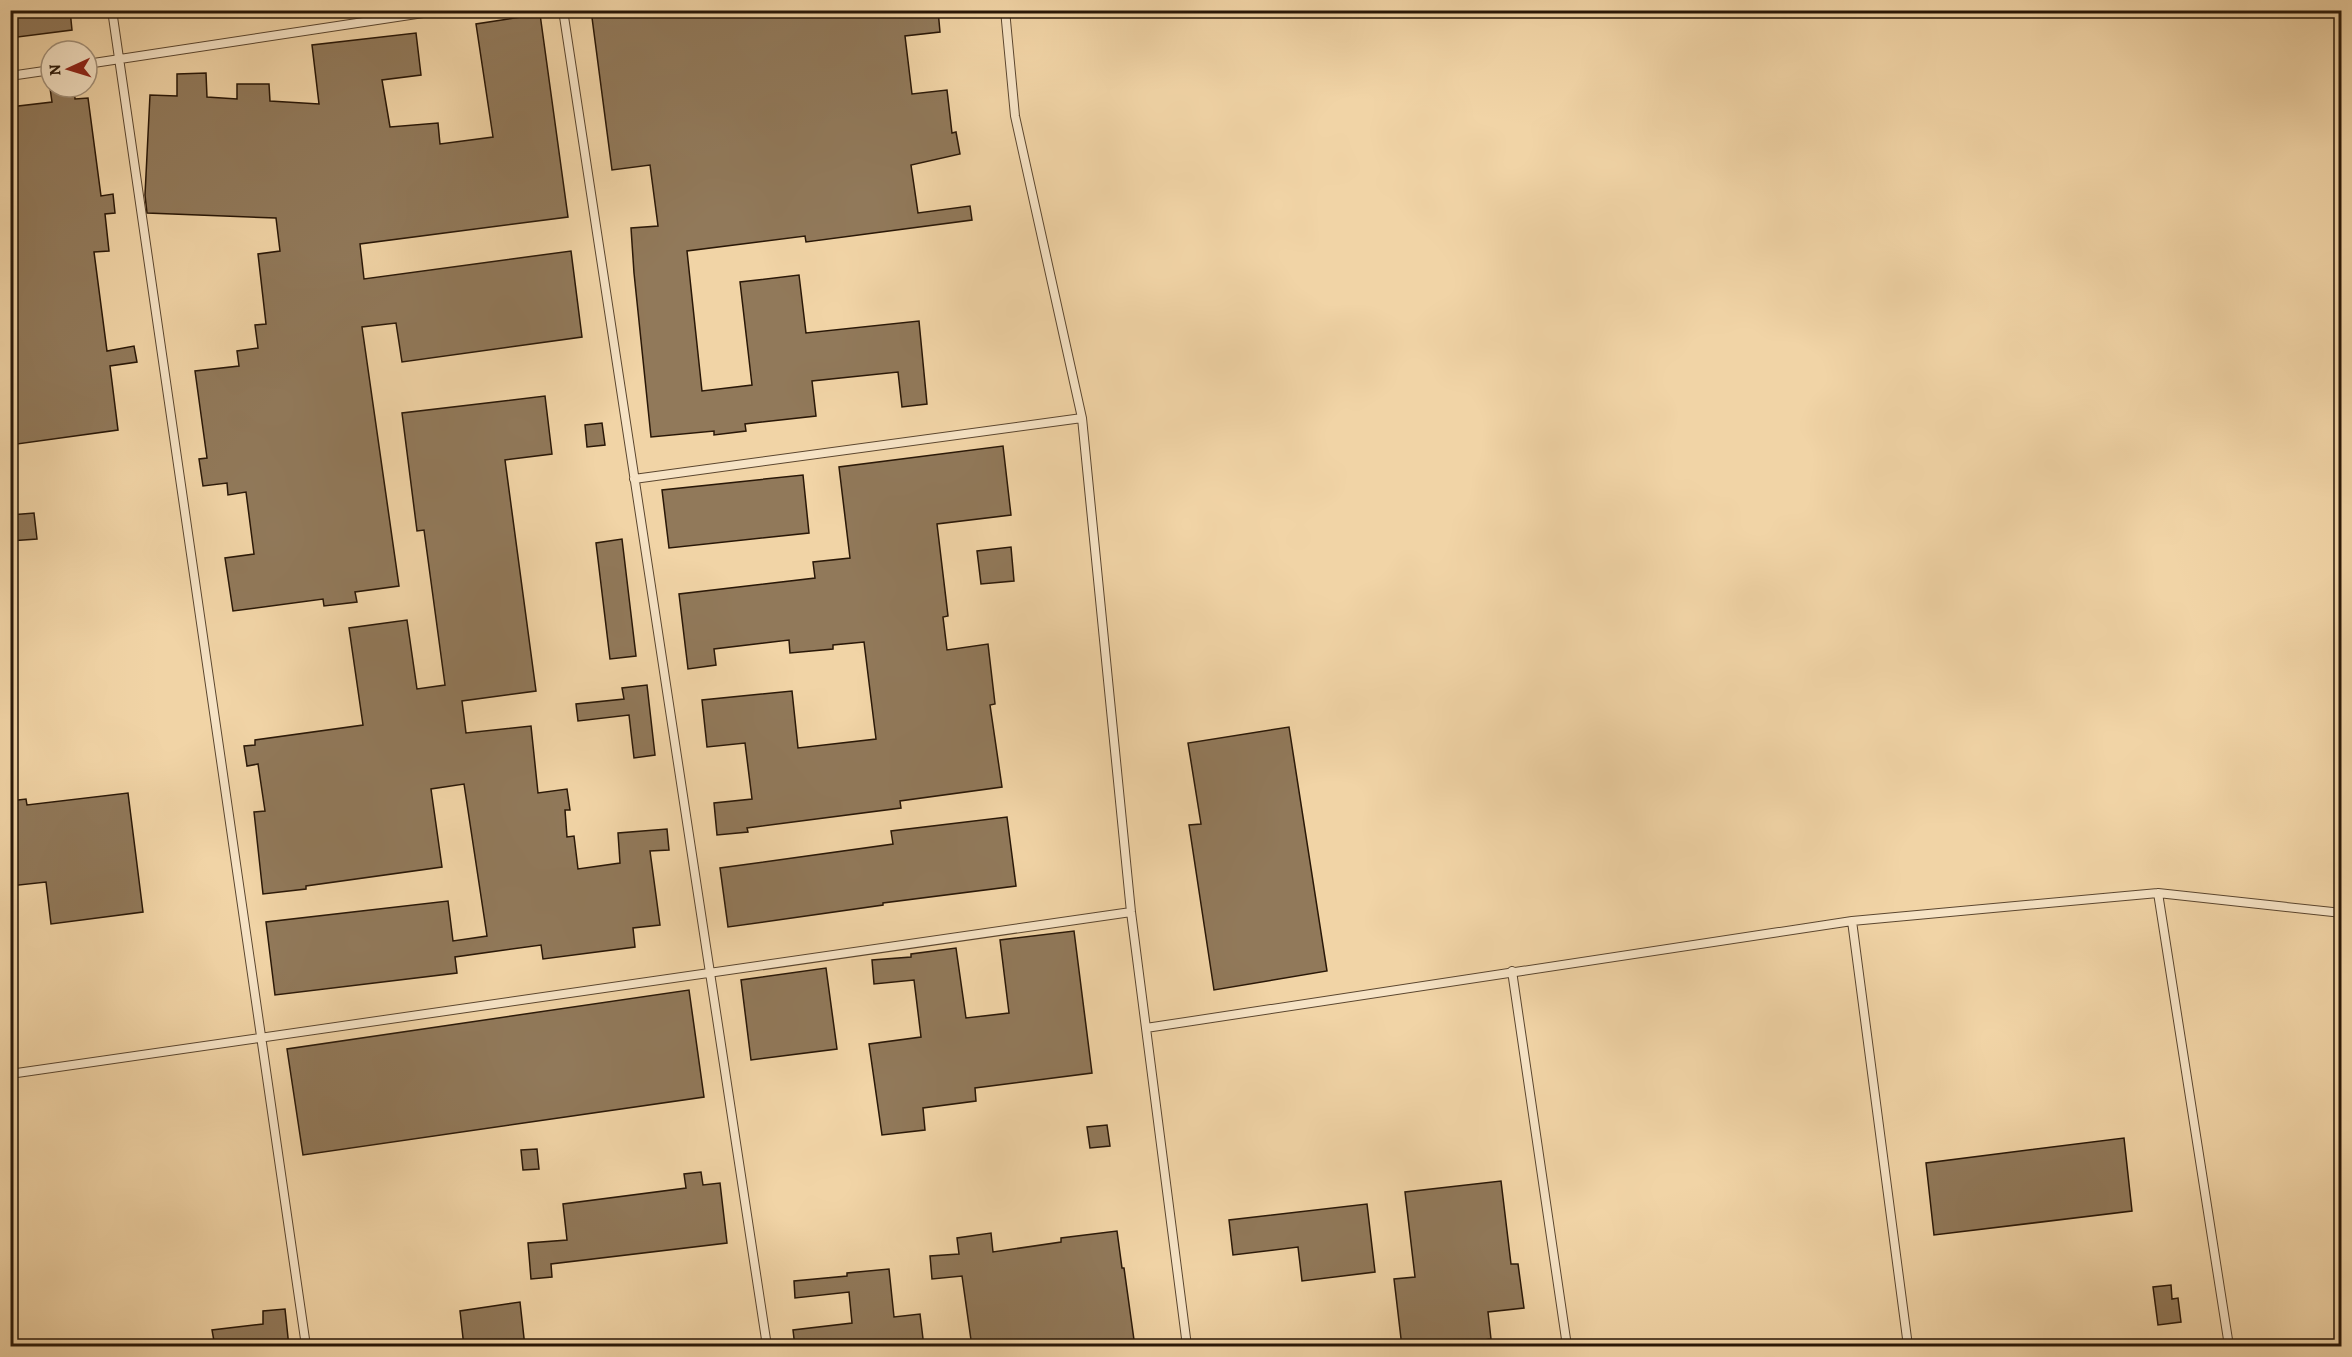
<svg xmlns="http://www.w3.org/2000/svg" width="2352" height="1357" font-family="Alegreya,serif">
<style>
.building{fill:#91795a;stroke:#291707;stroke-width:1.5}
.lines{fill:none;stroke-linecap:round;stroke-linejoin:round}
.lane-casing{stroke:#5b462f;stroke-width:10}
.lane{stroke:#f6e3c5;stroke-width:8}
</style>
<rect width="100%" height="100%" fill="#f1d4a6"/>
<filter id="stains"><feTurbulence type="fractalNoise" baseFrequency=".00333" numOctaves="4"/><feColorMatrix values="0 0 0 0 .2 0 0 0 0 .09 0 0 0 0 .02 0 0 0 .5 -.17"/></filter>
<radialGradient id="worn" r=".72"><stop offset=".6" stop-color="#630" stop-opacity="0"/><stop offset="1" stop-color="#630" stop-opacity=".3"/></radialGradient>
<!-- building -->
<path class="building" d="M 10,10 L 70,10 L 72,30 L 10,38 Z
M 591,10 L 938,10 L 940,32 L 905,36 L 912,94 L 947,90 L 952,133 L 956,132 L 960,154 L 911,165 L 918,213 L 970,206 L 972,220 L 806,242 L 805,236 L 687,251 L 702,391 L 752,385 L 740,282 L 799,275 L 806,333 L 919,321 L 927,404 L 902,407 L 898,372 L 812,381 L 816,416 L 745,424 L 746,431 L 714,435 L 714,431 L 651,437 L 634,273 L 631,228 L 658,226 L 650,165 L 612,170 Z
M 540,14 L 568,217 L 360,244 L 364,279 L 571,251 L 582,337 L 402,362 L 396,323 L 362,327 L 399,586 L 355,592 L 357,602 L 324,606 L 323,599 L 233,611 L 225,558 L 254,554 L 246,492 L 228,495 L 227,483 L 203,486 L 199,459 L 207,458 L 195,371 L 239,366 L 237,351 L 258,348 L 255,325 L 266,324 L 258,254 L 280,251 L 276,218 L 147,213 L 145,195 L 150,95 L 177,96 L 177,74 L 206,73 L 207,97 L 237,99 L 237,84 L 269,84 L 270,101 L 319,104 L 312,45 L 416,33 L 421,75 L 382,80 L 390,127 L 438,123 L 440,144 L 493,137 L 476,24 Z
M 74,87 L 75,99 L 88,98 L 101,196 L 113,194 L 115,213 L 105,214 L 109,251 L 94,252 L 107,351 L 134,346 L 137,362 L 110,366 L 118,430 L 10,445 L 10,107 L 52,102 L 50,88 Z
M 545,396 L 552,454 L 505,460 L 536,691 L 462,701 L 466,733 L 531,726 L 538,793 L 567,789 L 570,810 L 565,810 L 567,837 L 574,836 L 578,869 L 620,863 L 618,833 L 667,829 L 669,850 L 650,851 L 660,925 L 633,928 L 635,947 L 543,959 L 541,945 L 455,957 L 457,973 L 275,995 L 266,922 L 448,901 L 453,941 L 487,936 L 464,784 L 431,789 L 442,867 L 306,886 L 306,889 L 263,894 L 254,812 L 265,811 L 258,764 L 247,766 L 244,746 L 255,745 L 255,740 L 363,725 L 349,628 L 407,620 L 417,689 L 445,685 L 424,530 L 417,531 L 402,413 Z
M 602,423 L 605,445 L 587,447 L 585,425 Z
M 1003,446 L 1011,515 L 937,524 L 948,616 L 943,617 L 947,650 L 988,644 L 995,704 L 990,705 L 1002,787 L 900,801 L 901,808 L 747,828 L 748,832 L 717,835 L 714,803 L 752,799 L 745,743 L 707,747 L 702,700 L 792,691 L 798,748 L 876,739 L 864,642 L 833,645 L 833,649 L 790,653 L 789,640 L 714,649 L 716,665 L 688,669 L 679,594 L 815,578 L 813,562 L 850,558 L 839,467 Z
M 803,475 L 809,533 L 669,548 L 662,490 Z
M 34,513 L 37,539 L 10,541 L 10,515 Z
M 622,539 L 636,656 L 610,659 L 596,543 Z
M 1011,547 L 1014,581 L 981,584 L 977,551 Z
M 647,685 L 655,755 L 634,758 L 629,715 L 578,721 L 576,704 L 624,699 L 622,688 Z
M 1289,727 L 1327,971 L 1214,990 L 1189,825 L 1201,824 L 1188,743 Z
M 128,793 L 143,912 L 51,924 L 46,882 L 10,886 L 10,801 L 26,799 L 27,805 Z
M 1007,817 L 1016,886 L 883,903 L 883,905 L 728,927 L 720,868 L 893,844 L 891,831 Z
M 1074,931 L 1092,1073 L 975,1088 L 976,1101 L 923,1108 L 925,1130 L 882,1135 L 869,1044 L 921,1037 L 914,980 L 874,984 L 872,960 L 911,957 L 911,954 L 956,948 L 966,1018 L 1009,1013 L 1000,940 Z
M 826,968 L 837,1049 L 751,1060 L 741,980 Z
M 689,990 L 704,1097 L 303,1155 L 287,1049 Z
M 1107,1125 L 1110,1146 L 1090,1148 L 1087,1127 Z
M 2124,1138 L 2132,1211 L 1934,1235 L 1926,1163 Z
M 537,1149 L 539,1169 L 523,1170 L 521,1150 Z
M 701,1172 L 703,1185 L 720,1183 L 727,1243 L 551,1264 L 552,1277 L 531,1279 L 528,1243 L 567,1240 L 563,1204 L 686,1188 L 684,1174 Z
M 1501,1181 L 1511,1264 L 1518,1264 L 1524,1308 L 1488,1312 L 1491,1339 L 1433,1347 L 1402,1347 L 1394,1279 L 1415,1277 L 1405,1192 Z
M 1367,1204 L 1375,1272 L 1302,1281 L 1298,1247 L 1233,1255 L 1229,1220 Z
M 1117,1231 L 1122,1268 L 1124,1268 L 1135,1347 L 972,1347 L 962,1276 L 932,1279 L 930,1256 L 959,1254 L 957,1238 L 991,1233 L 993,1252 L 1061,1242 L 1061,1238 Z
M 889,1269 L 894,1317 L 920,1314 L 924,1347 L 795,1347 L 793,1330 L 852,1323 L 849,1292 L 795,1298 L 794,1281 L 847,1276 L 847,1273 Z
M 2171,1285 L 2172,1299 L 2178,1298 L 2181,1322 L 2158,1325 L 2153,1287 Z
M 520,1302 L 525,1347 L 464,1347 L 460,1311 Z
M 285,1309 L 289,1347 L 215,1347 L 212,1330 L 263,1324 L 263,1311 Z"/>
<g class="lines">
<!-- lane casing -->
<g class="lane-casing">
<path id="lane" d="M 112,10 L 306,1346
M 563,10 L 767,1346
M 1005,10 L 1015,116 L 1082,418 L 1131,912 L 1187,1346
M 87,64 L 443,10
M 10,76 L 51,70
M 634,479 L 1082,418
M 2158,893 L 2229,1346
M 1852,921 L 1908,1346
M 1512,971 L 1567,1346
M 1146,1028 L 1852,921 L 2158,893 L 2342,913
M 10,1074 L 1131,912"/>
</g>
<!-- lane -->
<use href="#lane" class="lane"/>
</g>
<!-- margin -->
<rect width="2352" height="1357" fill="none" stroke="#f1d4a6" stroke-width="36"/>
<rect x="12" y="12" width="2328" height="1333" fill="none" stroke="#291707" stroke-width="3"/>
<rect x="18" y="18" width="2316" height="1321" fill="none" stroke="#291707" stroke-width="1.5"/>
<!-- north arrow -->
<g transform="translate(69 69) rotate(266)"><circle r="28" fill="#f6e3c5" stroke="#a49179" stroke-width="1.5"/>
<path d="M0-4.5L10 22L0 15L-10 22Z" fill="#8f2418"/>
<text y="-9" font-size="16" font-weight="bold" text-anchor="middle" fill="#291707">N</text>
</g>
<rect width="100%" height="100%" filter="url(#stains)"/>
<rect width="100%" height="100%" fill="url(#worn)"/>
</svg>
